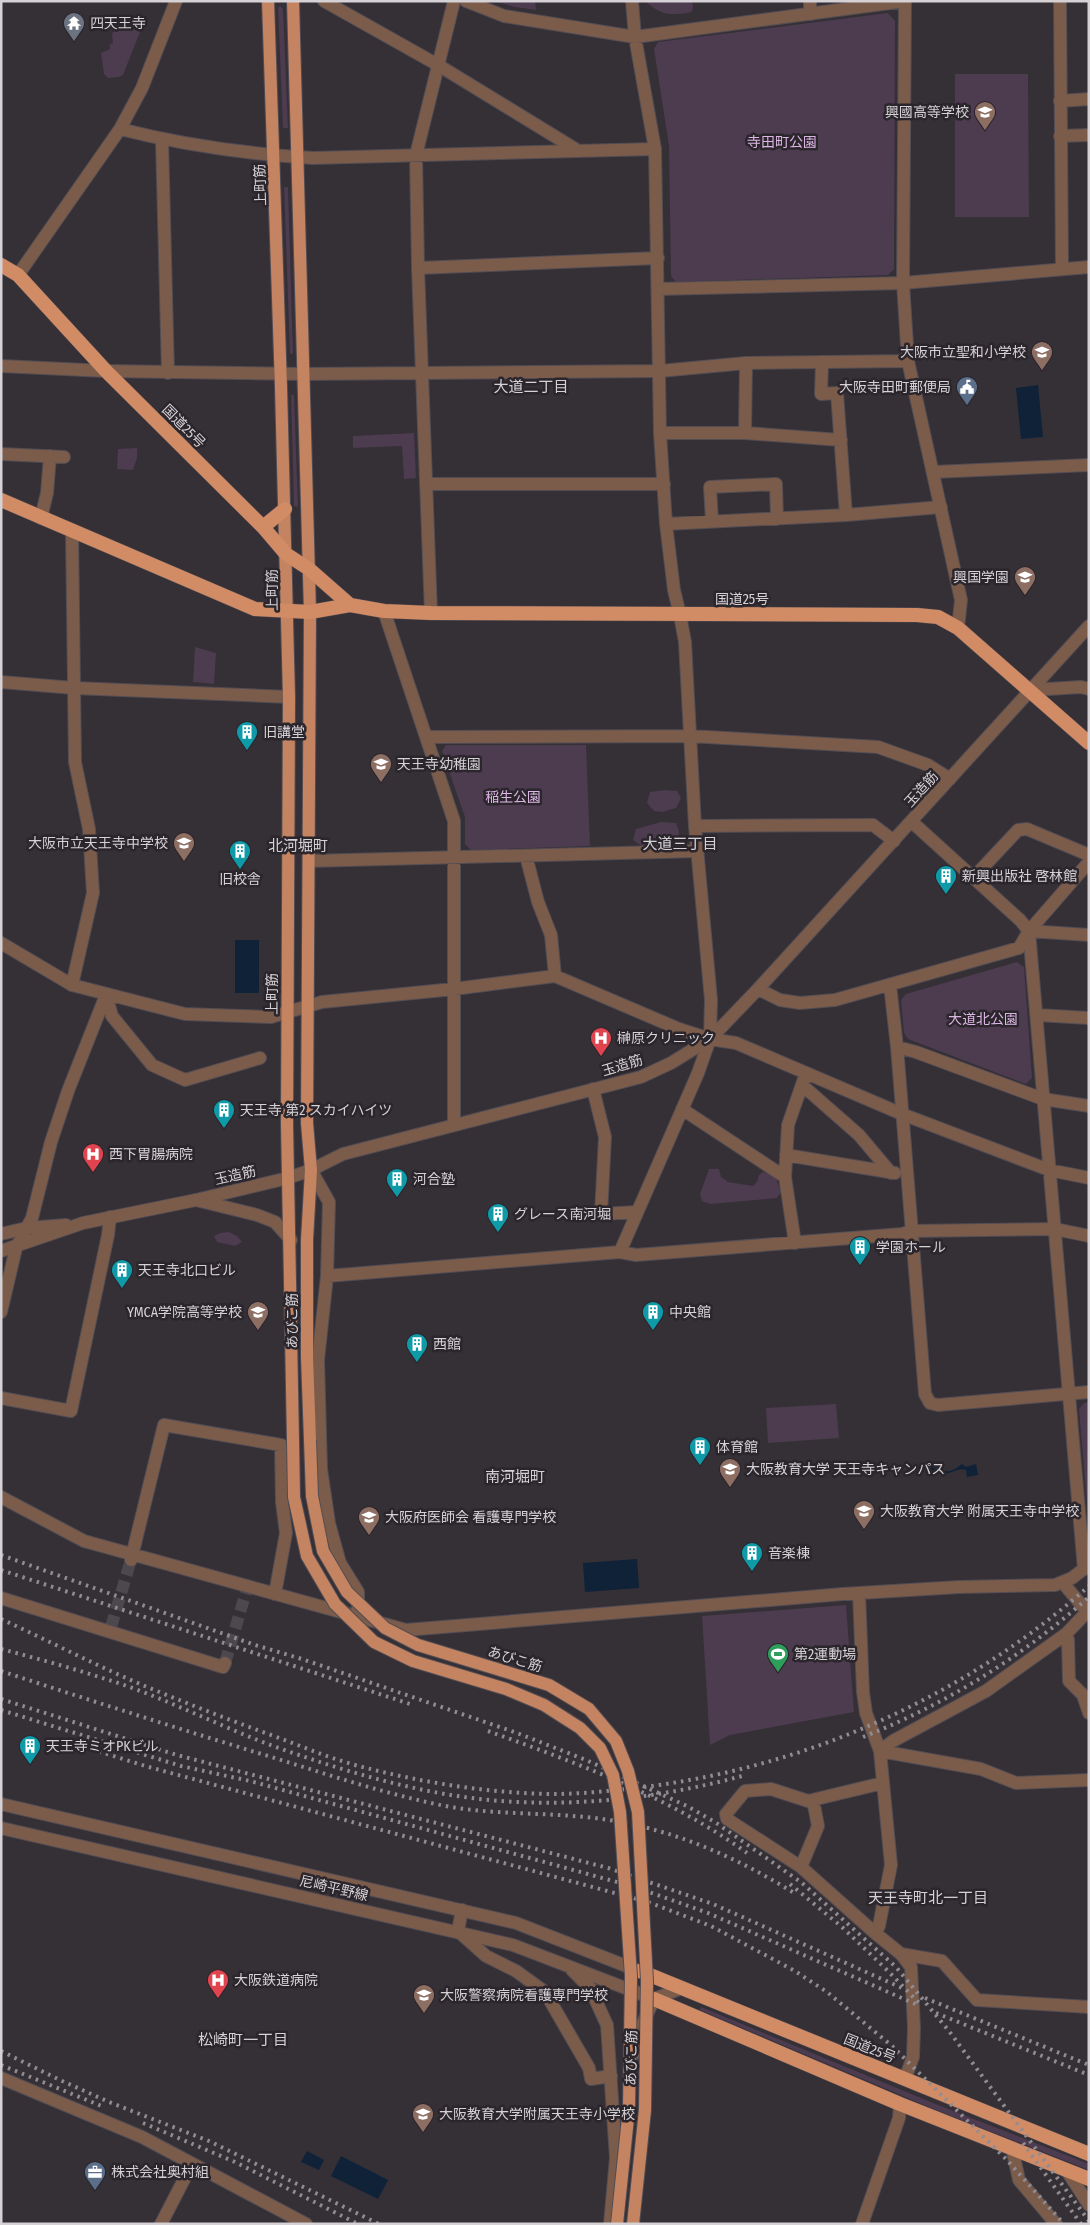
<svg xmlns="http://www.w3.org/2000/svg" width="1090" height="2225" font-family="'Fira Sans Condensed','Noto Sans JP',sans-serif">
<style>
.green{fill:#4d3b50}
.water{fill:#0f2238}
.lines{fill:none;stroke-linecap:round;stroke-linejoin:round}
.minor-tunnel{stroke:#4d474e;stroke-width:12;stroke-dasharray:12 6;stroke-linecap:butt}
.minor-casing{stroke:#524c53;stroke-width:14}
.tertiary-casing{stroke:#524c53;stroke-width:14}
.primary-casing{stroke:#524c53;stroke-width:14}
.trunk-casing{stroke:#524c53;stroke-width:15}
.minor{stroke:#7b5c4b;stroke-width:12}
.tertiary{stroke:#7b5c4b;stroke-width:12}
.primary{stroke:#c48461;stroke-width:12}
.trunk{stroke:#d28c65;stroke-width:14}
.rail{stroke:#918c91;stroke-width:4;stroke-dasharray:2.5 5;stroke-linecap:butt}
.primary-bridge-casing{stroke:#524c53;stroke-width:14;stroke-linecap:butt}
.primary-bridge{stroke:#c48461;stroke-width:12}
.labels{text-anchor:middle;stroke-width:5;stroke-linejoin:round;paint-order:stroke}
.poi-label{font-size:14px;fill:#d5d1d5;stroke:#2b252c;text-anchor:start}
.park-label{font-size:14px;fill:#ddb5e5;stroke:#2b252c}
.street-label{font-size:14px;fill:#d5d1d5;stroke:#2b252c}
.neighbourhood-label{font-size:15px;fill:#d5d1d5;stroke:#2b252c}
</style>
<rect width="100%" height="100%" fill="#352f36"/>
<!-- green -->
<path class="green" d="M 494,1 L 535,1 L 536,10 L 515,7 Z
M 645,1 L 691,1 L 693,5 L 692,12 C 670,16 662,16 645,1 Z
M 280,6 L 283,9 L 288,128 L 283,128 L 278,8 Z
M 888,13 L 895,21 L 894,269 L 888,275 L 676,282 L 671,276 L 669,146 L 654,49 L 658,42 Z
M 137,29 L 140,32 L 123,75 L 119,77 L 108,78 L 104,74 L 101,53 L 110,49 L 110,44 L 113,43 L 112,33 L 115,31 Z
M 955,74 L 1028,74 L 1029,217 L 955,217 Z
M 284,187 L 288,187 L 293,354 L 290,354 Z
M 291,395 L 294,395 L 298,507 L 294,506 Z
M 414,433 L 416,478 L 404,479 L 402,446 L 353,448 L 353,436 Z
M 137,448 L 137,458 L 133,470 L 117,469 L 118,449 Z
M 195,647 L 216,653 L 214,684 L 193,682 Z
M 446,745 L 586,745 L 590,846 L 471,850 L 465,844 L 465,817 L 442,751 Z
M 665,790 L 677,791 L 681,798 L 676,808 L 662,812 L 654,811 L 647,803 L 650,792 Z
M 661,822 L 676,823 L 679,831 L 678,840 L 669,845 L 645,848 L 633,840 L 636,829 Z
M 1017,962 L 1024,967 L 1032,1078 L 1026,1084 L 908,1039 L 904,1033 L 901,1000 L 906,994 Z
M 709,1169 L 719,1169 L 721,1177 L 728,1182 L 753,1186 L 757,1182 L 759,1175 L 763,1172 L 775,1176 L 781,1192 L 777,1198 L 710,1204 L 702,1201 L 700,1194 Z
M 229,1232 L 237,1236 L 242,1242 L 235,1246 L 217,1242 L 214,1236 L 220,1233 Z
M 1089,1402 L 1089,1527 L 1079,1409 L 1084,1403 Z
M 836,1404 L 839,1438 L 768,1443 L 766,1408 Z
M 846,1605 L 854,1712 L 730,1735 L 710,1745 L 702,1616 Z
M 701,2007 L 938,2105 L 1089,2164 L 1089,2170 L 936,2110 L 700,2010 Z"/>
<!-- water -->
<path class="water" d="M 1038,385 L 1043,437 L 1021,439 L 1016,388 Z
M 235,940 L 259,940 L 259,993 L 235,993 Z
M 962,1464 L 966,1467 L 976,1464 L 978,1475 L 967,1477 L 966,1470 C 956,1466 948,1480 929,1470 L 931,1467 C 945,1471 949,1475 962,1464 Z
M 637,1559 L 639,1588 L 585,1592 L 583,1563 Z
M 307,2151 L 324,2160 L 319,2170 L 301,2162 Z
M 341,2156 L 388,2180 L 378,2199 L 331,2176 Z"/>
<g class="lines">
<!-- minor-tunnel -->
<path class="minor-tunnel" d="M 111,1627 L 131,1560
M 225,1663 L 246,1592"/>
<!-- minor casing -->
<g class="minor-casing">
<path id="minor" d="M 466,1 L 504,16 L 635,37 L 905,1
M 632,1 L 635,37 L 655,149 L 660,433 L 666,524 L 674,590 L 680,615
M 1060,101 L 1089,99
M 120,129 C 183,145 248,154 313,158 L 655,149
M 1060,136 L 1089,135
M 18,275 L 120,129 L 142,88 L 176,1
M 903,283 L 905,1
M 658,289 L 903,283 L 1089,267
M 822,363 L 821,394 L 837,393 L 846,515
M 106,371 L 303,374 L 422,373
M 660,433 L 745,433 L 841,440
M 745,433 L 746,363
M 1,454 L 64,457
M 933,472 L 1089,465
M 41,518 L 47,493 L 50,456
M 712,521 L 710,487 L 776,484 L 777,519
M 666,524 L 846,515 L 941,507
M 384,611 L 454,821 L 454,1125
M 431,613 L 418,268 L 416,155 L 454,1
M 1,682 L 74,688 L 289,697
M 1031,690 L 1081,687 L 1089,689
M 912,822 L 1020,920 L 1029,931 L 1084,1569
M 695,826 L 873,825 L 894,841
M 526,856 L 538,902 L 551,935 L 555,976
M 309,861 L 698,851
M 973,878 L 1018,830 L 1027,829 L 1089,855
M 1029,931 L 1089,935
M 1,943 L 72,985 L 185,1014 L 271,1017 L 322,1002 L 454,989 L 555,976 L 679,1029 L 710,1039 L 736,1043 L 902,1114 L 1049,1170 L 1089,1178
M 106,995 L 112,1016 L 152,1065 L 185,1080 L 260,1058
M 1037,1015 L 1089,1018
M 802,1085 L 859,1135 L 891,1173
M 593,1089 L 605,1137 L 601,1214 L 637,1212
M 682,1109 L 785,1177
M 786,1155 L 895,1173
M 311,1170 L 329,1202 L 327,1276 L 318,1360 L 321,1469 L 329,1523 L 340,1563 L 358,1592 L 358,1610
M 196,1200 L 257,1215 L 275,1222 L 291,1240
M 795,1243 L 785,1177 L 788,1125 L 806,1073
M 620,1252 L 698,1073 L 710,1039
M 327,1276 L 620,1252 L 636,1255 L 902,1234 L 912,1231
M 1,1312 L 16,1248 L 32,1218 L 51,1142 L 68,1091 L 106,995
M 1,1398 L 71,1411 L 108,1235 L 110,1217
M 1,1497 L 84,1541 L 406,1630 L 843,1594 L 959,1587
M 131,1560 L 164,1425 L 281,1445 L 282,1502 L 286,1533 L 275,1594
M 1063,1583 L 1089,1614
M 859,1593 L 863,1692 L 866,1713 L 880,1751 L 981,1769 L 1016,1783 L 1089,1780
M 1,1598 L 223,1667 L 225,1663
M 1066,1634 L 1068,1640 L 1069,1681 L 1083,1695 L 1089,1713
M 883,1783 L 808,1801 L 771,1789 L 745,1791 L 726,1814 L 727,1819 L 801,1867 L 875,1933 L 879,1926 L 891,1865 L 880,1751 L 893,1741 L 986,1691 L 1066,1634 L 1087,1612
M 801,1867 L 818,1826 L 813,1800
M 462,1910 L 458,1931 L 486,1956 L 516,1971 L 545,1992 L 589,2068 L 591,2079 L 611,2076
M 875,1933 L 901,1954 L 911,1967 L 914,2028 L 913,2057 L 905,2079
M 901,1954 L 942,1961 L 977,2000 L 1089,2007
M 1,2078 L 142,2137 L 306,2224
M 1012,2148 L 1019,2180 L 1056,2224
M 1067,2171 L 1089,2205
M 161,2224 L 192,2164
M 862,2224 L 899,2118 L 900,2104"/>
</g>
<!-- tertiary casing -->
<g class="tertiary-casing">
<path id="tertiary" d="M 324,1 L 438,65 L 577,150
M 1060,1 L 1062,269
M 810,14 L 810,1
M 162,140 L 168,373
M 418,268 L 658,258
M 903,283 L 908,361 L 961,600 L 958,628
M 1,366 L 106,371
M 422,373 L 660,371 L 746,363 L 908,361
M 426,484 L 664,484
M 72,531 L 75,762 L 89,829 L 93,893 L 72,985
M 680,615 L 685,642 L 695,826 L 711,1000 L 710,1039
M 427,737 L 690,736 L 878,747 L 928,765 L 950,779
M 890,985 L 897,1047 L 925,1394 L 930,1403 L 938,1405 L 1089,1392
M 758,989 L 780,1000 L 800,1003 L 835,1000 L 1019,948 L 1029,931 L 1089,862
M 897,1047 L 916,1052 L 1043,1099 L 1089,1106
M 912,1231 L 1055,1229 L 1089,1236
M 1,1234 L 27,1228 L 66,1225
M 1,1251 L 83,1223 L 196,1200 L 288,1178 L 311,1170 L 343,1154 L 641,1077 L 671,1063 L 710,1039 L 758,989 L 1089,626
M 959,1587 L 1055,1585 L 1072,1578 L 1089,1565
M 1,1804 L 516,1923 L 639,1971
M 1,1828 L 513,1945 L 654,1999
M 572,1970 L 590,1988 L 607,2025 L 616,2158 L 610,2224
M 633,2055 L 637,2036 L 654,1999 L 682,1988"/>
</g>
<!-- primary casing -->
<g class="primary-casing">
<path id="primary" d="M 268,1 L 281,387 L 289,697 L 287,1124 L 293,1441
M 293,1 L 310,612 L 307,1123 L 311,1170 L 307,1240 L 307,1357 L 310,1440"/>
</g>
<!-- trunk casing -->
<g class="trunk-casing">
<path id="trunk" d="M 1,265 L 18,275 L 106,371 L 263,527 L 286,554 L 309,569 L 350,605
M 1,500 L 255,609 L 310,612 L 350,605 L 384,611 L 431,613 L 917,615 L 938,617 L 958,628 L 1089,743
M 263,527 L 285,509
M 640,1971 L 1089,2154
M 654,1999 L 900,2104 L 1089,2179"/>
</g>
<!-- minor -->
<use href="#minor" class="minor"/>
<!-- tertiary -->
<use href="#tertiary" class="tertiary"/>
<!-- primary -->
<use href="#primary" class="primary"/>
<!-- trunk -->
<use href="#trunk" class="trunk"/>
<!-- rail -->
<path class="rail" d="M 1,1555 L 255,1645 L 302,1659 L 517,1733 L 586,1760 L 687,1806 L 715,1822 L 802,1883 L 896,1967 L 949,2031 L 1089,2221
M 1,1570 L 410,1704
M 1,1619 C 47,1640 93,1664 140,1684 C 183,1702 227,1719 271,1735 C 299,1745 326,1757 355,1765 C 418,1782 486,1793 552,1794 C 585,1794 619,1790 652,1786 C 814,1764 966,1695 1089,1586
M 1,1649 C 43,1660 86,1672 127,1686 C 185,1707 240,1736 299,1755 C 363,1777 433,1796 501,1801 C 581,1807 665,1797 742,1776
M 1,1671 C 86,1699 170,1726 255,1752 C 314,1770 372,1790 431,1803 C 482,1815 534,1812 585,1817 C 660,1824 730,1853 794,1893
M 1,1699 L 177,1755 L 608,1868 L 713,1904 L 902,1988
M 1,1710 L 181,1766 L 250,1781 L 635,1887 L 708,1913 L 920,2006
M 488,1731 C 577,1763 670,1797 747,1853
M 863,1737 C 948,1703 1020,1658 1089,1597
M 63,1740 L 145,1766 L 648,1902 L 711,1926 L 795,1971 L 827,1992 L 892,2046 L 1006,2159 L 1064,2224
M 790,1884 L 842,1927 L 889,1972 L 920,2004
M 925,1998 L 1089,2065
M 936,2013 L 1089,2075
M 1,2051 L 60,2080 L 109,2102 L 209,2141 L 379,2224
M 1,2065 L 104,2107
M 143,2123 L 235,2162 L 358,2224
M 1023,2143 L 1081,2224"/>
<!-- primary-bridge casing -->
<g class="primary-bridge-casing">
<path id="primary-bridge" d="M 310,1440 L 312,1496 L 323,1551 L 347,1592 L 385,1628 L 418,1645 L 549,1685 L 589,1709 L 616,1741 L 628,1771 L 638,1812 L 647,1981 L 645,2110 L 633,2224
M 293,1441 L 294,1497 L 307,1556 L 335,1604 L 374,1642 L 413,1661 L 506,1689 L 544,1705 L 580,1728 L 600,1748 L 613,1775 L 620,1812 L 631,1976 L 629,2108 L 617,2224"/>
</g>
<!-- primary-bridge -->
<use href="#primary-bridge" class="primary-bridge"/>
</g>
<!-- icons -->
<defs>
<g id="temple-pin" transform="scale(1.125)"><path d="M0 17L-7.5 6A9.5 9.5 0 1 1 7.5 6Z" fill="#6b7280" stroke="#2b252c"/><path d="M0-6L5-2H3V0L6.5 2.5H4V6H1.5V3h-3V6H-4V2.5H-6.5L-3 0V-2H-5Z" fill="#fff"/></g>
<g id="school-pin" transform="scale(1.125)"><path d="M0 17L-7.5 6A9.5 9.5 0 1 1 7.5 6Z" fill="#8d6e63" stroke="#2b252c"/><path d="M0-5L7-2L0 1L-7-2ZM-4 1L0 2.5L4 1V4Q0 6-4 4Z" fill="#fff"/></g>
<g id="civic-pin" transform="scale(1.125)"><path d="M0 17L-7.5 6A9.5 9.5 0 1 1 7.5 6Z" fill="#5c6f8a" stroke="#2b252c"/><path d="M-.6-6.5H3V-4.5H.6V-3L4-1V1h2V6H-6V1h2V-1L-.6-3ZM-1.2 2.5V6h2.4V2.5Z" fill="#fff"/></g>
<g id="building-pin" transform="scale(1.125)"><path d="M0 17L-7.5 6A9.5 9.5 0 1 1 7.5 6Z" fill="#0f9aa8" stroke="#2b252c"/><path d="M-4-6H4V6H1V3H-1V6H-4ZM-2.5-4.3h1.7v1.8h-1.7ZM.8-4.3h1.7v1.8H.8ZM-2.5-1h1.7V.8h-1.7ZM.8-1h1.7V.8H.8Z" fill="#fff"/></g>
<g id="hospital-pin" transform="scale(1.125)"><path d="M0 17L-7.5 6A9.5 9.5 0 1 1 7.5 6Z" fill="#e0444e" stroke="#2b252c"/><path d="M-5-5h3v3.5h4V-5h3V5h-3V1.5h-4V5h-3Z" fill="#fff"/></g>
<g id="university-pin" transform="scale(1.125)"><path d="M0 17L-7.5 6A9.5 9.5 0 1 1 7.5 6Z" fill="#8d6e63" stroke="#2b252c"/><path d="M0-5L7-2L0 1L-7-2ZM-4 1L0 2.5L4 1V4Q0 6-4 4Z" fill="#fff"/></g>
<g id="stadium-pin" transform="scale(1.125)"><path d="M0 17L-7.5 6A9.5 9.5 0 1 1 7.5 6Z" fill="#2e9e5b" stroke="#2b252c"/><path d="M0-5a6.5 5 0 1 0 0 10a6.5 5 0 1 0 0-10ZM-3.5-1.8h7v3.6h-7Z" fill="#fff"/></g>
<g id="office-pin" transform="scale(1.125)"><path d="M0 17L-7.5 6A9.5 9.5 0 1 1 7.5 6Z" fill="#5c6f8a" stroke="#2b252c"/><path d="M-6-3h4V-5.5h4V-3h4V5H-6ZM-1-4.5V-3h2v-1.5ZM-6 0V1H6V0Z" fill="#fff"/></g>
</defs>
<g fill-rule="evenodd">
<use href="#temple-pin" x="74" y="23"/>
<use href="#school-pin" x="985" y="112"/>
<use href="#school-pin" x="1042" y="352"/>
<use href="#civic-pin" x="967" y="387"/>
<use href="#school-pin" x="1025" y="577"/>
<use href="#building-pin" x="247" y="732"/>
<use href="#school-pin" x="381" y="764"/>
<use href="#school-pin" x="184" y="843"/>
<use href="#building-pin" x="240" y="851"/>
<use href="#building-pin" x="946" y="876"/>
<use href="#hospital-pin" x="601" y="1038"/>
<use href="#building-pin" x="224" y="1110"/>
<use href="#hospital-pin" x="93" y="1154"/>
<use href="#building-pin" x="397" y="1179"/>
<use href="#building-pin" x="498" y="1214"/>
<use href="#building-pin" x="860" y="1247"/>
<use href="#building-pin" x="122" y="1270"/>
<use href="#school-pin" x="258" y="1312"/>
<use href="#building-pin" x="653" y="1312"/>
<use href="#building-pin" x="417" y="1344"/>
<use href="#building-pin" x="700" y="1447"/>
<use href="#university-pin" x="730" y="1469"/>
<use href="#school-pin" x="864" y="1511"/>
<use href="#university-pin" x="369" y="1517"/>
<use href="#building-pin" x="752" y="1553"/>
<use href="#stadium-pin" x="778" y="1654"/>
<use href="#building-pin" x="30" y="1746"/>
<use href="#hospital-pin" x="218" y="1980"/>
<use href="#university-pin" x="424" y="1995"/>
<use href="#school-pin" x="423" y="2114"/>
<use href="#office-pin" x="95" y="2172"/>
</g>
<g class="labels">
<!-- poi labels -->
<g class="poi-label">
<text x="90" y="28">四天王寺</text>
<text x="969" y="117" text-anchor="end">興國高等学校</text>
<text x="1026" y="357" text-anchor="end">大阪市立聖和小学校</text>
<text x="951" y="392" text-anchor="end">大阪寺田町郵便局</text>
<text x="1009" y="582" text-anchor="end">興国学園</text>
<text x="263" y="737">旧講堂</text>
<text x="397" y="769">天王寺幼稚園</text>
<text x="168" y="848" text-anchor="end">大阪市立天王寺中学校</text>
<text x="962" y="881">新興出版社 啓林館</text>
<text x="240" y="884" text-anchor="middle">旧校舎</text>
<text x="617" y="1043">榊原クリニック</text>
<text x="240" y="1115">天王寺 第2 スカイハイツ</text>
<text x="109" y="1159">西下胃腸病院</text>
<text x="413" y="1184">河合塾</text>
<text x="514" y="1219">グレース南河堀</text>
<text x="876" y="1252">学園ホール</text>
<text x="138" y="1275">天王寺北口ビル</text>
<text x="242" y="1317" text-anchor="end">YMCA学院高等学校</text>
<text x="669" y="1317">中央館</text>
<text x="433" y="1349">西館</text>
<text x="716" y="1452">体育館</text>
<text x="746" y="1474">大阪教育大学 天王寺キャンパス</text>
<text x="880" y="1516">大阪教育大学 附属天王寺中学校</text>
<text x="385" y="1522">大阪府医師会 看護専門学校</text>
<text x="768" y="1558">音楽棟</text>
<text x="794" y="1659">第2運動場</text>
<text x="46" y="1751">天王寺ミオPKビル</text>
<text x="234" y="1985">大阪鉄道病院</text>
<text x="440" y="2000">大阪警察病院看護専門学校</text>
<text x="439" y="2119">大阪教育大学附属天王寺小学校</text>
<text x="111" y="2177">株式会社奥村組</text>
</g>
<!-- park labels -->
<g class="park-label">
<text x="782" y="147">寺田町公園</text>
<text x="513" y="802">稲生公園</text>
<text x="983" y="1024">大道北公園</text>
</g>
<!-- street labels -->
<g class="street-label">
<text transform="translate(260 185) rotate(-92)" y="5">上町筋</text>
<text transform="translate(184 426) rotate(45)" y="5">国道25号</text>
<text transform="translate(272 590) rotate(-91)" y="5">上町筋</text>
<text x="742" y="604">国道25号</text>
<text transform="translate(921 789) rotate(-48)" y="5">玉造筋</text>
<text transform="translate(272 994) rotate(-90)" y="5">上町筋</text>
<text transform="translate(622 1065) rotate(-17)" y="5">玉造筋</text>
<text transform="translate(235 1175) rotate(-13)" y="5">玉造筋</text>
<text transform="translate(292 1321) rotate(-90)" y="5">あびこ筋</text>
<text transform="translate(515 1659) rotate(17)" y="5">あびこ筋</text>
<text transform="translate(334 1888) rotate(13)" y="5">尼崎平野線</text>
<text transform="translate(870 2048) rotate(22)" y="5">国道25号</text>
<text transform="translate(631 2058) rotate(-89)" y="5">あびこ筋</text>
</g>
<!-- neighbourhood labels -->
<g class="neighbourhood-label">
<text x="531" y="392">大道二丁目</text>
<text x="680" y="849">大道三丁目</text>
<text x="298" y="851">北河堀町</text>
<text x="515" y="1482">南河堀町</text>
<text x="928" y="1903">天王寺町北一丁目</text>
<text x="243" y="2045">松崎町一丁目</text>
</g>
</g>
<!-- border -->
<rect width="1090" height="2225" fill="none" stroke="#d5d1d5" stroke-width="5"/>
</svg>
